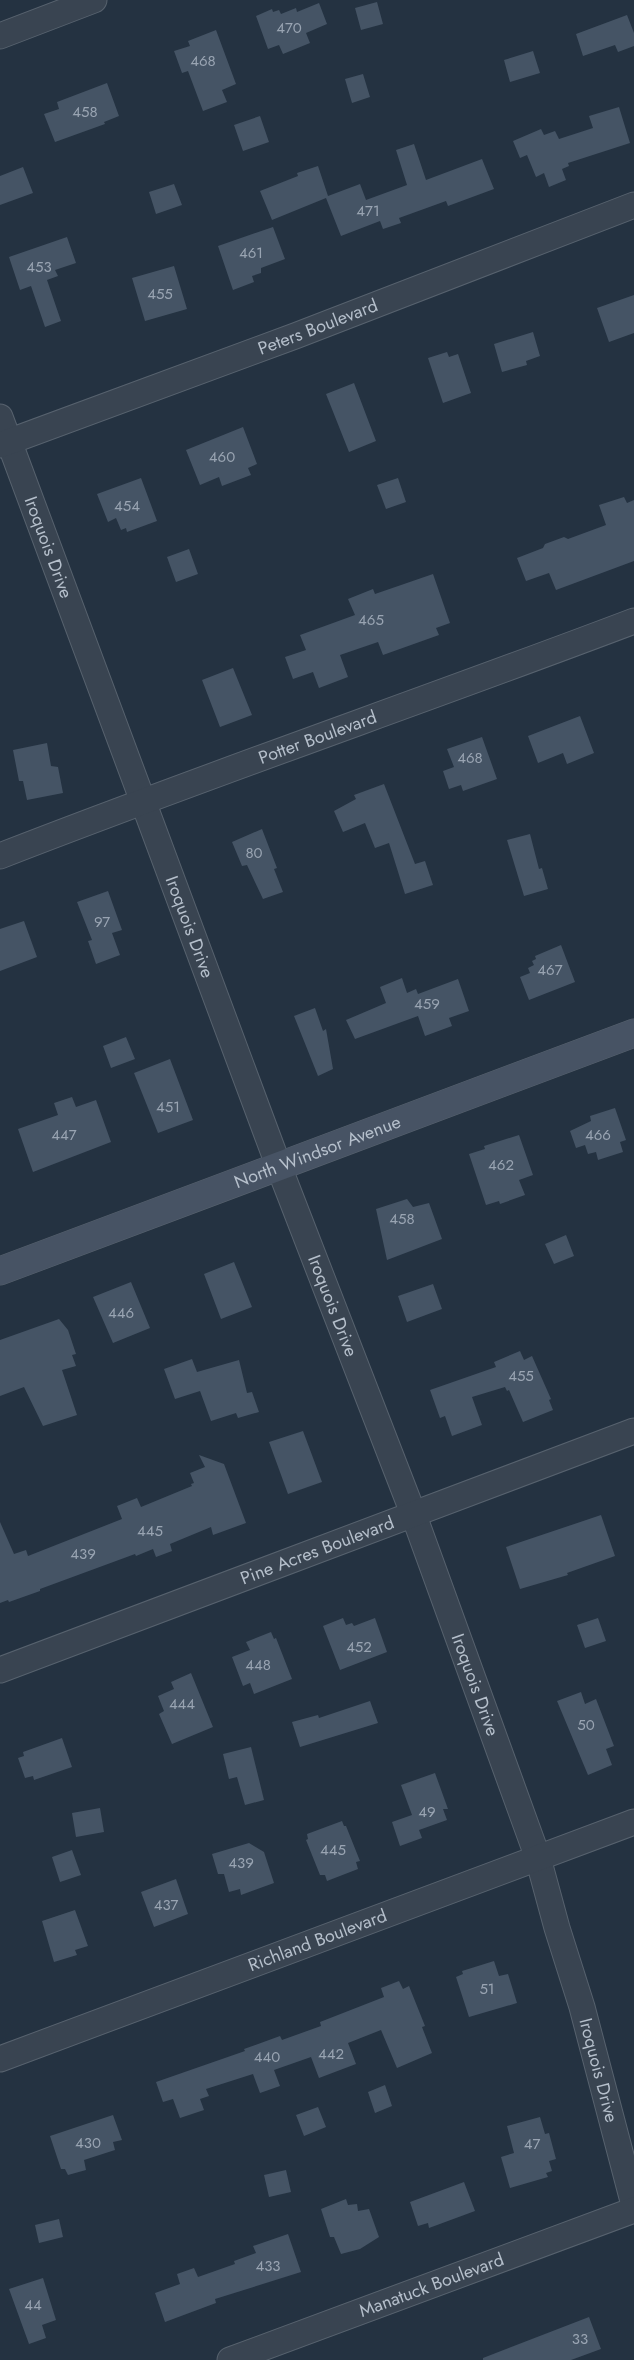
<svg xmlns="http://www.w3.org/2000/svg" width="634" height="2360" font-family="Jost,sans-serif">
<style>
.building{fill:#455465}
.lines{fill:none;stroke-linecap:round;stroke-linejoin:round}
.street-casing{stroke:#57626e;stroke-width:27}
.secondary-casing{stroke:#57626e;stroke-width:29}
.street{stroke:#394451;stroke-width:25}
.secondary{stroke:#475364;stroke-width:28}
.labels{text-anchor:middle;stroke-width:4.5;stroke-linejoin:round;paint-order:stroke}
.number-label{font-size:15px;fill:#99a4b2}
.street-label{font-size:18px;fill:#b5bfcb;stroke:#1e2936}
</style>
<rect width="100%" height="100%" fill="#243241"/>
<!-- building -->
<path class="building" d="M 377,2 L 383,24 L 361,30 L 355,8 Z
M 319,3 L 327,24 L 306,33 L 310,43 L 283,54 L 279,45 L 268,49 L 256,16 L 272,9 L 273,12 L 279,10 L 281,14 L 296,8 L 297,12 Z
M 627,15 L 634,33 L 634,46 L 618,52 L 615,45 L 583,56 L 576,34 Z
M 216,30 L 236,84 L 222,90 L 227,102 L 203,111 L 188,71 L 182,73 L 174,51 L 190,46 L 188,41 Z
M 533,51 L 540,73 L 510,82 L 504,60 Z
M 363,74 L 370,97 L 352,103 L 345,79 Z
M 107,83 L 119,116 L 104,122 L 105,124 L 55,142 L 44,114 L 59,109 L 57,102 Z
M 619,107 L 630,143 L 568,163 L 569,166 L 562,169 L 566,180 L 549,187 L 544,173 L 536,177 L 527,155 L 520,158 L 513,141 L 541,129 L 544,135 L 555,131 L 559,139 L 593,128 L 589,116 Z
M 260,116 L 269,142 L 243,151 L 234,125 Z
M 414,144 L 426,180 L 482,159 L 494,189 L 448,206 L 446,201 L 399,218 L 401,223 L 383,229 L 380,221 L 341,236 L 326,198 L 272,220 L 260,191 L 298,176 L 297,173 L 318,166 L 328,196 L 360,184 L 366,200 L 407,185 L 396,150 Z
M 23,167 L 33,193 L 0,205 L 0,176 Z
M 174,184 L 182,205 L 156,214 L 149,192 Z
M 273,227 L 285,259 L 261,268 L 261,273 L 252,276 L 254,282 L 233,290 L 218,246 Z
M 67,237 L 76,263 L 55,270 L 58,276 L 47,280 L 61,321 L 45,327 L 31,286 L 20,290 L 9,257 Z
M 174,266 L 187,309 L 145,321 L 132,278 Z
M 634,295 L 634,333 L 609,342 L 597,308 Z
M 533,332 L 540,356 L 526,361 L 527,365 L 502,372 L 494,344 Z
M 447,352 L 449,357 L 458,354 L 471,393 L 443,403 L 428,358 Z
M 354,383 L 376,441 L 349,452 L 326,394 Z
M 243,427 L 257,464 L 248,468 L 251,475 L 222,486 L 219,477 L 200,485 L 186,450 Z
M 141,478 L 157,521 L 127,532 L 126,528 L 121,530 L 116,518 L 108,522 L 97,494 Z
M 398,478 L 406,502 L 386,509 L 377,485 Z
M 624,497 L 627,503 L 634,500 L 634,561 L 556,590 L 549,573 L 526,581 L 517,558 L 543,548 L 545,544 L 564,537 L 568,539 L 606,525 L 599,505 Z
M 189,549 L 198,574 L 176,582 L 167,557 Z
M 433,574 L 450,623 L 436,628 L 439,635 L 383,655 L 378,642 L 340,655 L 348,677 L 319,688 L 313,672 L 293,679 L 285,657 L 306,650 L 300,635 L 355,615 L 348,599 L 373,589 L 375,594 Z
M 233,668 L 252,715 L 220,727 L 202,680 Z
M 580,716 L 594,753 L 567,764 L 563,753 L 538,763 L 528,736 Z
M 482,737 L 497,779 L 463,791 L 461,785 L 449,789 L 443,771 L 454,767 L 447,749 Z
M 47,743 L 51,766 L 58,767 L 63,793 L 27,800 L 23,781 L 19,781 L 13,750 Z
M 384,784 L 415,864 L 425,861 L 433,885 L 405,894 L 389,843 L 375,848 L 365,823 L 343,832 L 334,811 L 356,799 L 354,795 Z
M 262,829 L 277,868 L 274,869 L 283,892 L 263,899 L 247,865 L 242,866 L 232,842 Z
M 530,834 L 539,869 L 542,868 L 548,889 L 524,896 L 507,840 Z
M 108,891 L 122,930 L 112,933 L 120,955 L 96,964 L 88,941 L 92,940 L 77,902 Z
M 24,921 L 37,957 L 0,971 L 0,929 Z
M 561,945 L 575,982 L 529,1000 L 520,977 L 530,973 L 528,968 L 534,965 L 532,961 L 536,959 L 535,956 Z
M 402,978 L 407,993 L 416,989 L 418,994 L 458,979 L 469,1011 L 449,1018 L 452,1026 L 425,1036 L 418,1016 L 355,1039 L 346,1020 L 386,1003 L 380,987 Z
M 315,1008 L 323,1031 L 326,1029 L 333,1069 L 318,1076 L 294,1016 Z
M 126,1037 L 135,1059 L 111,1068 L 103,1046 Z
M 170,1059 L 193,1120 L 158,1133 L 134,1073 Z
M 72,1097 L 76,1107 L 96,1100 L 111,1142 L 33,1172 L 18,1129 L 58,1115 L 54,1103 Z
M 615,1108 L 626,1140 L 620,1142 L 623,1152 L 598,1160 L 596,1152 L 588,1154 L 585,1145 L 576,1148 L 570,1131 L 591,1121 L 590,1116 Z
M 519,1135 L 533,1175 L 519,1180 L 525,1195 L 500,1204 L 499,1201 L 486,1205 L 469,1154 L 485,1149 L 484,1146 Z
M 407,1199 L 413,1207 L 429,1203 L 442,1239 L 387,1260 L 376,1209 Z
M 566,1235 L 574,1256 L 554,1264 L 545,1244 Z
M 234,1262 L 252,1307 L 221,1319 L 204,1274 Z
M 131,1282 L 150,1328 L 113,1343 L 93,1297 Z
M 433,1284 L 442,1309 L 407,1322 L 398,1296 Z
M 59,1319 L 68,1330 L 76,1354 L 72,1355 L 76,1366 L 62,1370 L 77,1415 L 43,1426 L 24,1387 L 0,1396 L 0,1340 Z
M 520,1351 L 524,1360 L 532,1356 L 551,1399 L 549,1400 L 553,1410 L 523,1422 L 509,1390 L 507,1391 L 505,1387 L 472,1397 L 482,1425 L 452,1436 L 445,1416 L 440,1418 L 430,1390 L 496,1367 L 494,1362 Z
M 192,1359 L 197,1372 L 239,1360 L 247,1393 L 252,1392 L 259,1412 L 238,1418 L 236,1413 L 211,1421 L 200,1391 L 175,1399 L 164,1369 Z
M 303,1431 L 322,1482 L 288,1494 L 269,1442 Z
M 199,1455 L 224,1464 L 246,1523 L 213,1535 L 211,1527 L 170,1544 L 172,1551 L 156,1557 L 153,1549 L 136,1556 L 135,1554 L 40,1589 L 40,1591 L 9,1602 L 8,1600 L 0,1603 L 0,1522 L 14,1554 L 26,1550 L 28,1556 L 122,1519 L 117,1506 L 137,1498 L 141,1507 L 192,1486 L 191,1484 L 194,1483 L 190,1473 L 205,1467 Z
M 601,1515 L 615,1556 L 567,1573 L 568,1575 L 520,1589 L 506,1547 Z
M 343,1618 L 346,1625 L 352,1623 L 354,1626 L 375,1618 L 387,1652 L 340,1670 L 323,1626 Z
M 598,1618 L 606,1641 L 585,1648 L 577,1625 Z
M 271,1632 L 274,1639 L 276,1638 L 292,1679 L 254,1694 L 250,1683 L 243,1686 L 232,1657 L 250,1650 L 246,1642 Z
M 191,1673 L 213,1727 L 172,1744 L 159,1714 L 164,1711 L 158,1696 L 174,1689 L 171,1682 Z
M 581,1692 L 585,1704 L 596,1699 L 614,1746 L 606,1749 L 612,1765 L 588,1775 L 557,1701 Z
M 370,1701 L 378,1723 L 300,1747 L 292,1722 L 318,1715 L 319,1718 Z
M 62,1738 L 72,1767 L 34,1780 L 33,1776 L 25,1778 L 18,1758 L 24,1756 L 23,1752 Z
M 251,1747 L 264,1800 L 245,1805 L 237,1777 L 229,1779 L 223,1754 Z
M 435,1773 L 448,1809 L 443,1809 L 447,1820 L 419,1830 L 422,1838 L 400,1846 L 392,1822 L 412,1815 L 401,1785 Z
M 100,1808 L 104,1832 L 76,1837 L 72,1813 Z
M 342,1821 L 344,1826 L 346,1826 L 360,1861 L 356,1862 L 358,1869 L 327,1881 L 325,1875 L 320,1875 L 306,1840 L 308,1839 L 307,1834 Z
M 249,1843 L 264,1852 L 274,1883 L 241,1895 L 240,1889 L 229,1892 L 224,1874 L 218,1874 L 212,1854 Z
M 72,1850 L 81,1875 L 60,1882 L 52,1857 Z
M 176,1879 L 188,1914 L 154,1927 L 141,1892 Z
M 75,1910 L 88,1946 L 75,1950 L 77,1955 L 54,1962 L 42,1921 Z
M 494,1961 L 499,1976 L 508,1974 L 517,2003 L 469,2017 L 456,1977 L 463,1974 L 462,1971 Z
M 399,1981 L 403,1989 L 409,1986 L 425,2026 L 422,2027 L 432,2053 L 397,2068 L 381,2030 L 348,2043 L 356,2064 L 319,2078 L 311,2057 L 274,2070 L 280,2086 L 260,2093 L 253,2074 L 206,2089 L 209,2096 L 200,2099 L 204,2110 L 180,2118 L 173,2099 L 163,2102 L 156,2082 L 245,2051 L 244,2049 L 280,2036 L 282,2040 L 321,2026 L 320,2022 L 384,1997 L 381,1988 Z
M 385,2085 L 392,2106 L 375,2113 L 368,2092 Z
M 318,2107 L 326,2127 L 304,2136 L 296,2115 Z
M 113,2115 L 122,2140 L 113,2142 L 115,2150 L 84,2160 L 86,2170 L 68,2175 L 65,2169 L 61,2169 L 50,2136 Z
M 540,2117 L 545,2134 L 549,2133 L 556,2159 L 549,2161 L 552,2171 L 546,2173 L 548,2177 L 510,2188 L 501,2157 L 514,2153 L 507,2126 Z
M 286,2170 L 291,2192 L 269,2197 L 264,2175 Z
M 464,2182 L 475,2211 L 429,2228 L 428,2223 L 418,2226 L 410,2202 Z
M 346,2199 L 348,2205 L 357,2204 L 358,2211 L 369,2209 L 379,2237 L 360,2249 L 341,2254 L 334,2237 L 330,2237 L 321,2209 Z
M 59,2219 L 63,2237 L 39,2243 L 35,2225 Z
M 288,2234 L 301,2272 L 215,2299 L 216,2303 L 165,2322 L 155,2293 L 180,2284 L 177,2274 L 194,2268 L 198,2277 L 235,2264 L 234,2261 L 256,2253 L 253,2246 Z
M 43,2278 L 56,2320 L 42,2325 L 46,2338 L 29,2344 L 9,2289 Z
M 589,2317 L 601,2349 L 571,2360 L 483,2360 L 483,2358 Z"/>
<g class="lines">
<!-- street casing -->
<g class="street-casing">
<g id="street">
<path d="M 0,36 L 94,0"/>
<path id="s1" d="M 0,417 L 279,1167 L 413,1513 L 538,1858 L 557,1928 L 582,2007 L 634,2205"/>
<path id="s2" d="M 0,445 L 295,336 L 634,205"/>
<path id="s3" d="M 0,856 C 210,774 423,701 634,621"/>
<path id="s4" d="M 0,1670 L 634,1431"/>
<path id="s5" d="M 0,2059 L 634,1822"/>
<path id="s6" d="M 230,2360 L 634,2210"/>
</g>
</g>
<!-- secondary casing -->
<g class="secondary-casing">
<g id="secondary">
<path id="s7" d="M 0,1271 L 634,1033"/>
</g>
</g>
<!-- street -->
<use href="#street" class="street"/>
<!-- secondary -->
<use href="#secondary" class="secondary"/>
</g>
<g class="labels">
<!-- number labels -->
<g class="number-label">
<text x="289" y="33">470</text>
<text x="203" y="66">468</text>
<text x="85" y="117">458</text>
<text x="368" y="216">471</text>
<text x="251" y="258">461</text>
<text x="39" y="272">453</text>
<text x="160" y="299">455</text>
<text x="222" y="462">460</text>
<text x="127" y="511">454</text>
<text x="371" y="625">465</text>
<text x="470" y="763">468</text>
<text x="254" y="858">80</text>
<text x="102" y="927">97</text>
<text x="550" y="975">467</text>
<text x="427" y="1009">459</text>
<text x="168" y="1112">451</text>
<text x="64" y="1140">447</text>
<text x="598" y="1140">466</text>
<text x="501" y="1170">462</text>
<text x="402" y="1224">458</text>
<text x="121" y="1318">446</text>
<text x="521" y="1381">455</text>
<text x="150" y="1536">445</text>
<text x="83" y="1559">439</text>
<text x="359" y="1652">452</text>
<text x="258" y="1670">448</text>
<text x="182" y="1709">444</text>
<text x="586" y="1730">50</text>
<text x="427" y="1817">49</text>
<text x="333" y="1855">445</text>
<text x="241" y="1868">439</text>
<text x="166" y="1910">437</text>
<text x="487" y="1994">51</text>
<text x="331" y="2059">442</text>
<text x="267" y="2062">440</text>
<text x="88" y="2148">430</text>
<text x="532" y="2149">47</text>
<text x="268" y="2271">433</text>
<text x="33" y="2310">44</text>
<text x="580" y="2344">33</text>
</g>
<!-- street labels -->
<g class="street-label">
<text dy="6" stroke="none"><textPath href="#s2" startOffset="339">Peters Boulevard</textPath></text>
<text dy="6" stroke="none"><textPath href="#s1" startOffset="139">Iroquois Drive</textPath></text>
<text dy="6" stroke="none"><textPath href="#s3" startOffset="339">Potter Boulevard</textPath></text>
<text dy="6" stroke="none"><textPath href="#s1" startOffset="544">Iroquois Drive</textPath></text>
<text dy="6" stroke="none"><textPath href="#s7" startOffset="339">North Windsor Avenue</textPath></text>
<text dy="6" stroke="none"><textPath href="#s1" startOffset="949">Iroquois Drive</textPath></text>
<text dy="6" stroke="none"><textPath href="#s4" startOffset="339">Pine Acres Boulevard</textPath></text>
<text dy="6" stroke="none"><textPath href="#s1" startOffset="1354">Iroquois Drive</textPath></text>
<text dy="6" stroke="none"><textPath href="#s5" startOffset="339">Richland Boulevard</textPath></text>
<text dy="6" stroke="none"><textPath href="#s1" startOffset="1759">Iroquois Drive</textPath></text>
<text dy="6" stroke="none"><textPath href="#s6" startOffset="215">Manatuck Boulevard</textPath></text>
</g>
</g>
</svg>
